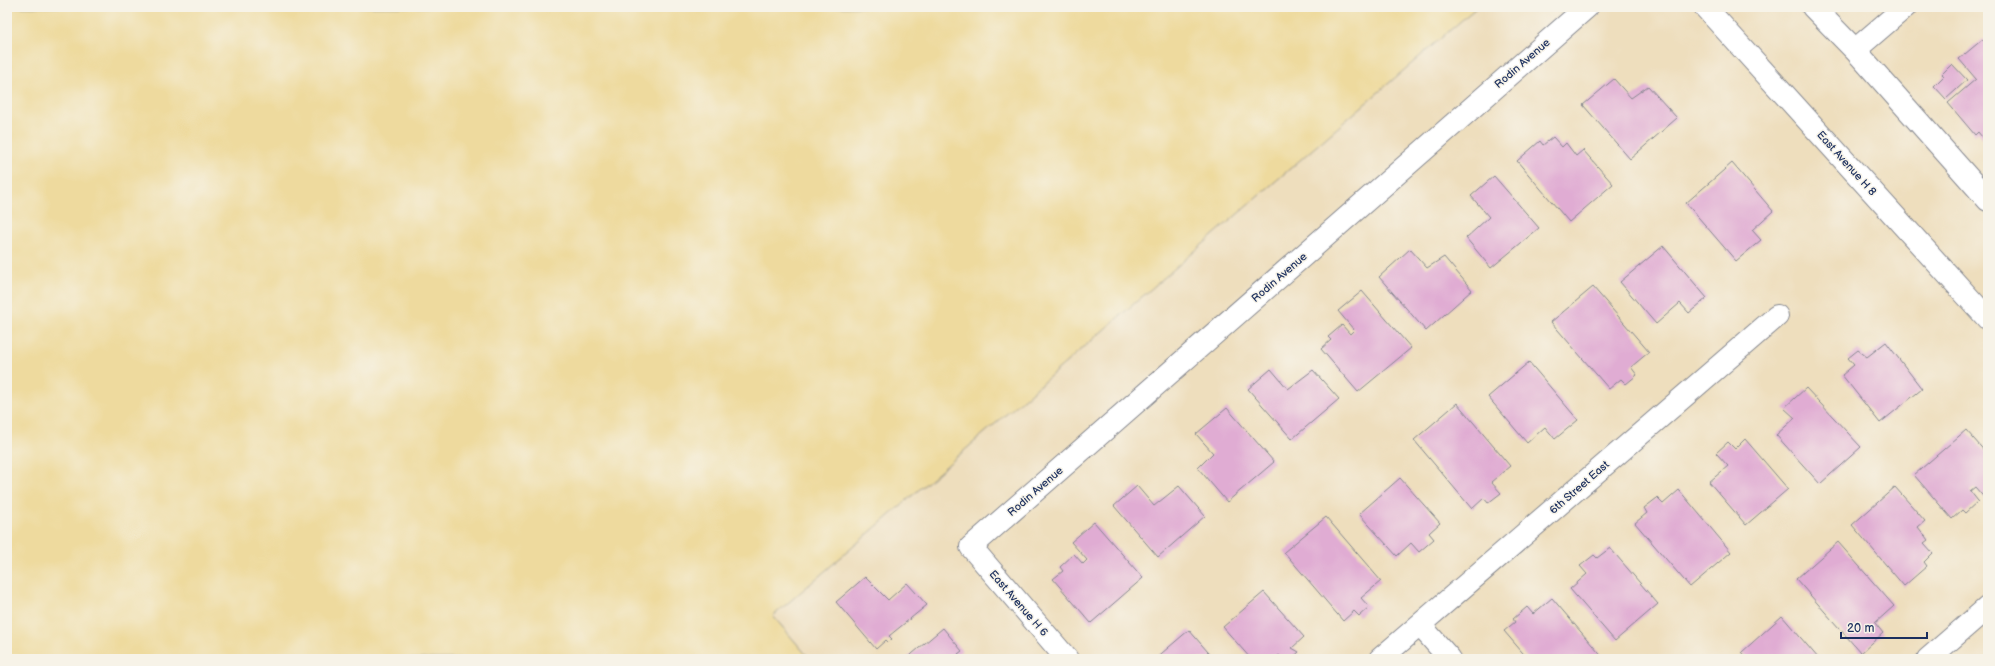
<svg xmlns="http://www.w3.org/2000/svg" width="1995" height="666" font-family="'Balsamiq Sans',sans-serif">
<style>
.sand{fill:#eeda9e;stroke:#84847e}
.building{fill:#e0acd3}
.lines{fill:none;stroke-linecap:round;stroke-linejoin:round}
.street-casing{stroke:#84868e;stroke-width:24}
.secondary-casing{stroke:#84868e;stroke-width:24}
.street{stroke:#fff;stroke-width:22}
.secondary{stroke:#fff;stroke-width:22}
.labels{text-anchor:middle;stroke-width:3;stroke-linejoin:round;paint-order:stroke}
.street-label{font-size:11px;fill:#1b2f5e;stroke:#f7f3e8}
</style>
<rect width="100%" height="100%" fill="#f7f3e8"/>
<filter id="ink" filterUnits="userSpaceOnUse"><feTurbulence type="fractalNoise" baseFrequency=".025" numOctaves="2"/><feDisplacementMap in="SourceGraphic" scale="8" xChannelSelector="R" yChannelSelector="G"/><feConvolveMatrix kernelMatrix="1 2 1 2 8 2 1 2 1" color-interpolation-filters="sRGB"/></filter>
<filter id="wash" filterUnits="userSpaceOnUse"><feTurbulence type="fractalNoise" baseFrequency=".012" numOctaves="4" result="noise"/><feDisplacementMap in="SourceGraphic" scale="16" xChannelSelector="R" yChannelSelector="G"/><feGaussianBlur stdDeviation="0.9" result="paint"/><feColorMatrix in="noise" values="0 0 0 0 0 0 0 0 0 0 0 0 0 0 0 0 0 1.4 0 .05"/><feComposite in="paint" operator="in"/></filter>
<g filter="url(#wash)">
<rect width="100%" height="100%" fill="#eedebd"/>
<!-- sand -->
<path class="sand" d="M 7,7 L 1477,7 L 773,616 L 810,659 L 7,659 Z"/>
<g id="blocks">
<!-- building -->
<path class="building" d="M 1983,39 L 1988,44 L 1988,140 L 1986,142 L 1978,132 L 1975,135 L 1948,103 L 1976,79 L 1959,59 Z
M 1952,64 L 1967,80 L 1946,99 L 1934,86 L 1944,76 L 1942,74 Z
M 1614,79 L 1631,98 L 1648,86 L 1677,118 L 1630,159 L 1583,105 Z
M 1553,137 L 1562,147 L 1566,143 L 1576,156 L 1583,150 L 1613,184 L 1569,222 L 1517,161 L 1540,141 L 1543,145 Z
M 1732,163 L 1773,211 L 1752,230 L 1761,240 L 1736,261 L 1686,203 Z
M 1494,176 L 1539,228 L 1491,268 L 1466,238 L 1489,217 L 1471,196 Z
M 1663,246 L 1707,298 L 1689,313 L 1680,303 L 1656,324 L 1620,282 Z
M 1410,249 L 1427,268 L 1444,257 L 1472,290 L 1426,331 L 1379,277 Z
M 1593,287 L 1649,352 L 1631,367 L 1637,375 L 1626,384 L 1621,379 L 1609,389 L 1551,322 Z
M 1362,291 L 1411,348 L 1358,392 L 1321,349 L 1331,340 L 1328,337 L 1342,325 L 1350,334 L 1354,330 L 1338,311 Z
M 1886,342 L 1922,389 L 1880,423 L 1842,375 L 1854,365 L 1848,358 L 1858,350 L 1867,357 Z
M 1529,362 L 1578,420 L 1555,439 L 1545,427 L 1527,443 L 1488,397 Z
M 1271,369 L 1288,389 L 1313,370 L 1339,399 L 1292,439 L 1248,389 Z
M 1806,388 L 1861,447 L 1820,484 L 1776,435 L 1795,418 L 1784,408 Z
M 1457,403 L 1510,466 L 1491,482 L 1501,493 L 1488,503 L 1484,498 L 1472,509 L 1414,440 Z
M 1227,408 L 1274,462 L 1227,502 L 1198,468 L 1213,453 L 1196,434 Z
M 1966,430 L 1988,455 L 1988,502 L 1975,487 L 1970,491 L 1978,501 L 1965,513 L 1962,510 L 1952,519 L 1914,475 Z
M 1745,439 L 1788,489 L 1746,525 L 1709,482 L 1728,466 L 1716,453 L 1728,442 L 1735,449 Z
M 1400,478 L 1440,523 L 1429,533 L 1434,539 L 1419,552 L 1411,543 L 1397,556 L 1359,514 Z
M 1137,486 L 1154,506 L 1179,486 L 1205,516 L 1158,557 L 1114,506 Z
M 1895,487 L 1925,521 L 1918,527 L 1928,540 L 1924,543 L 1933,553 L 1924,562 L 1927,566 L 1904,586 L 1852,525 Z
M 1679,490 L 1731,552 L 1690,587 L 1635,523 L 1647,513 L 1644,508 L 1657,498 L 1663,504 Z
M 1326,517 L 1381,581 L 1361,598 L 1369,607 L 1359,616 L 1354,611 L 1343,621 L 1284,552 Z
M 1094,522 L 1143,578 L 1091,623 L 1053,579 L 1063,571 L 1060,567 L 1074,554 L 1083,564 L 1087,560 L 1071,542 Z
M 1838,542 L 1894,606 L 1875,623 L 1883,633 L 1861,653 L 1796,579 Z
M 1610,548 L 1658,604 L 1615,641 L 1570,589 L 1587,574 L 1580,566 L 1594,555 L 1597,558 Z
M 865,577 L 888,600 L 907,583 L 927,605 L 889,636 L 892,639 L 888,642 L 886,640 L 876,649 L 836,602 Z
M 1264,592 L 1304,637 L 1292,648 L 1299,652 L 1291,659 L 1283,659 L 1279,655 L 1275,659 L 1251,659 L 1223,627 Z
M 1552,598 L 1604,659 L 1528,659 L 1504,631 L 1515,622 L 1513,619 L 1527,607 L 1533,614 Z
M 1782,616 L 1819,659 L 1748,659 L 1742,652 Z
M 943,628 L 962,651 L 958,654 L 963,659 L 906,659 Z
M 1189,630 L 1214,659 L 1155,659 Z"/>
</g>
</g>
<g filter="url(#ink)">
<use href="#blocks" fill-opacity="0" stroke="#84868e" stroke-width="1"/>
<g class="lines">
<!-- street casing -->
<g class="street-casing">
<path id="street" d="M 1813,7 L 1855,50 L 1988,200
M 1855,50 L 1905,7
M 1420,625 L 1450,659
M 1067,659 L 971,547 L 1587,7
M 1380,659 L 1777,316
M 1928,659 L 1988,607"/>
</g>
<!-- secondary casing -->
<g class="secondary-casing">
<path id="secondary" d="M 1705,7 L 1988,319"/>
</g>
<!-- street -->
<use href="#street" class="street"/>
<!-- secondary -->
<use href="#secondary" class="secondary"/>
</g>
</g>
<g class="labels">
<!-- street labels -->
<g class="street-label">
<text transform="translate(1522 63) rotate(-41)" y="4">Rodin Avenue</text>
<text transform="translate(1847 163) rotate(48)" y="4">East Avenue H 8</text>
<text transform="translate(1279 277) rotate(-41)" y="4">Rodin Avenue</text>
<text transform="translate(1579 487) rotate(-41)" y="4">6th Street East</text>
<text transform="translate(1035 491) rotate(-41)" y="4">Rodin Avenue</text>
<text transform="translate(1019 603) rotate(49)" y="4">East Avenue H 6</text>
</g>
</g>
<!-- margin -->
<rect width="1995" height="666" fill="none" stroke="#f7f3e8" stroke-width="24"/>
<!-- scale -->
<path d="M1841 632v6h86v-6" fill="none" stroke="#1b2f5e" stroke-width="2"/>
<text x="1847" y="632" font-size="12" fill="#1b2f5e" stroke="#f7f3e8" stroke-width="3" paint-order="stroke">20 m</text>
</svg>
